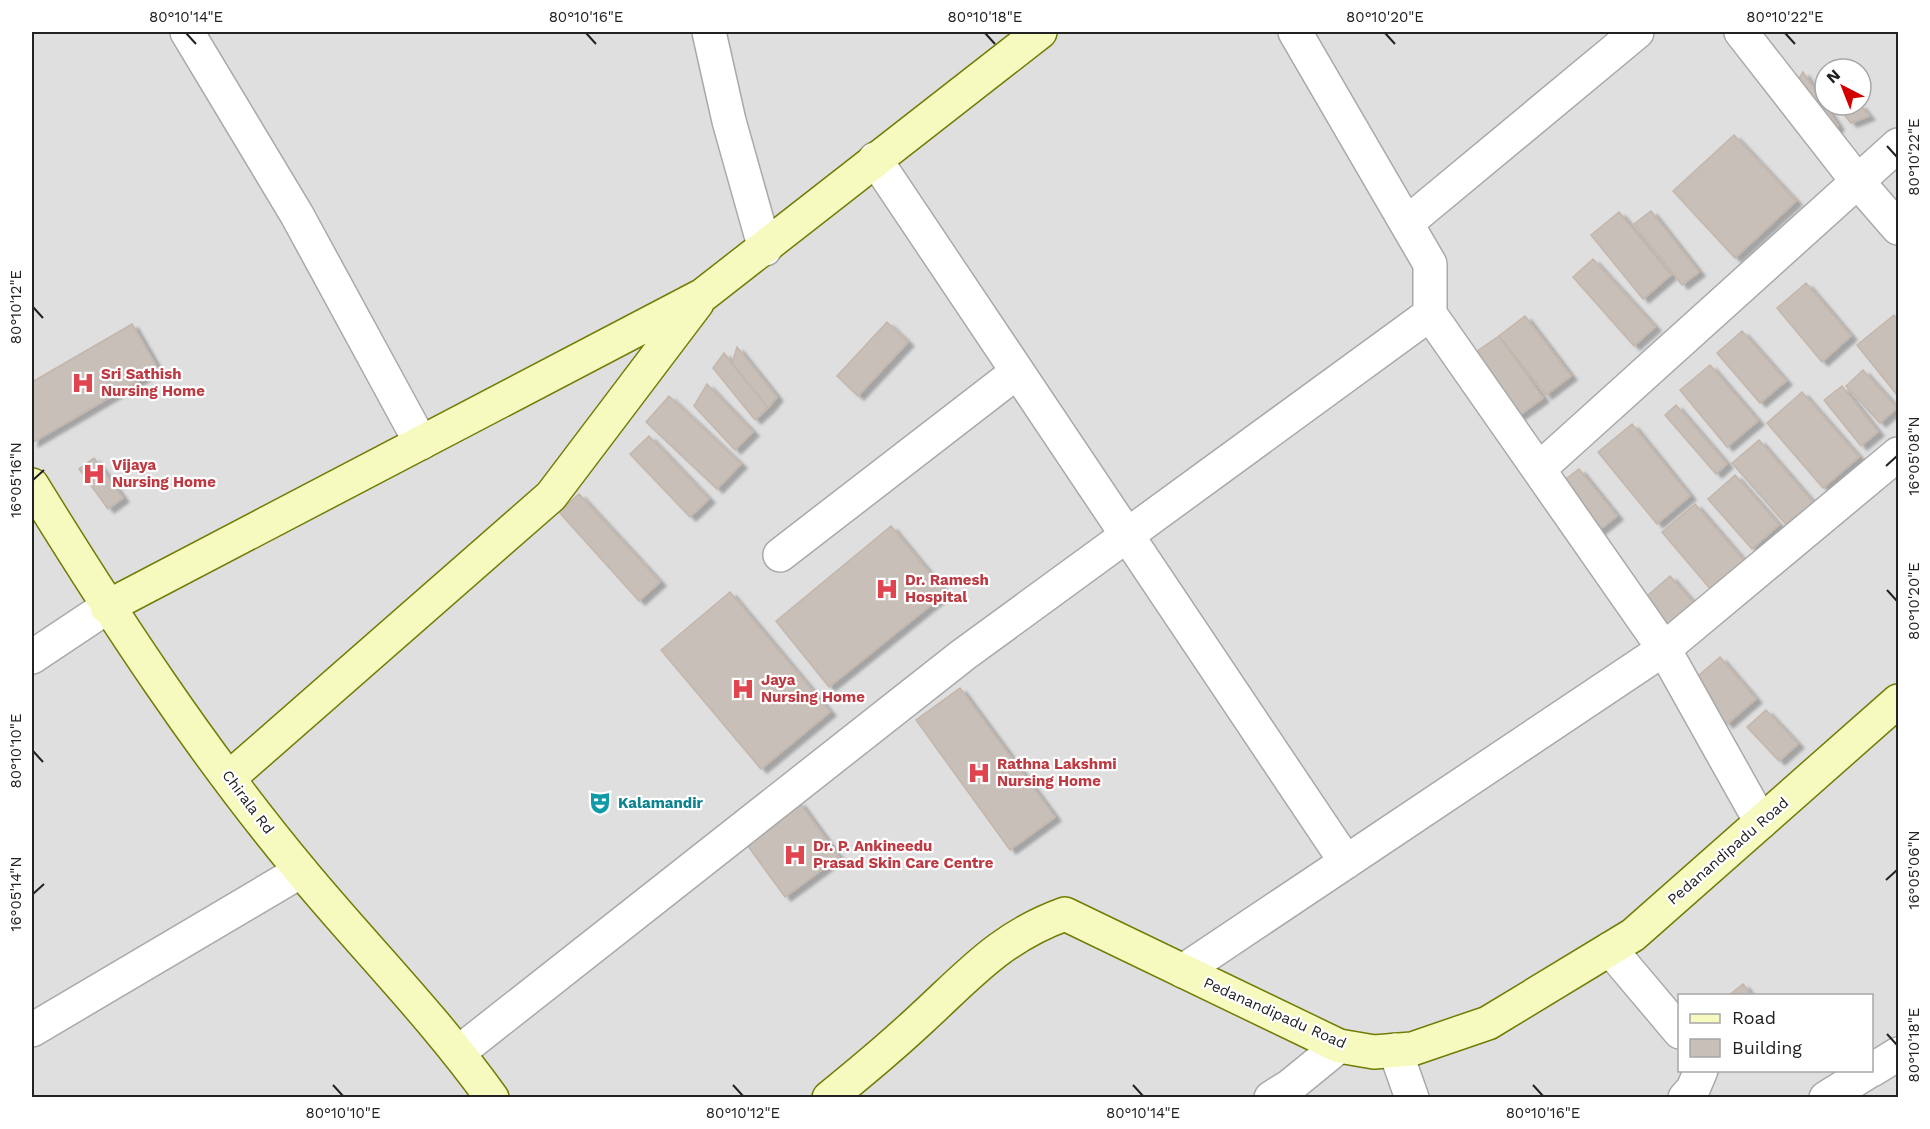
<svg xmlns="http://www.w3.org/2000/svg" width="1930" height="1129" font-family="'Work Sans',sans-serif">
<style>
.residential{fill:#e0dfdf;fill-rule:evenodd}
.building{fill:#c7bfb8;stroke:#c4b6ab;stroke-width:1.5;filter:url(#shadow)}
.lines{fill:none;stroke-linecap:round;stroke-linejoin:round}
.street-casing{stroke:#a9a9a9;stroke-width:36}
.secondary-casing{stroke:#707d05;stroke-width:36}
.street{stroke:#fff;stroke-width:33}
.secondary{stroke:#f7fabf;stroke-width:33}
.ticks{fill:none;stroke:#222;stroke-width:2}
.labels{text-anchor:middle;stroke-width:4.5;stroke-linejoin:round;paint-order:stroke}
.health-label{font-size:15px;font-weight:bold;fill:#be3a42;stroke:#fff;text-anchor:start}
.street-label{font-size:15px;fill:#222;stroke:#fff}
.culture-label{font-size:15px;font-weight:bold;fill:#0d838f;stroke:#fff;text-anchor:start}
.neatline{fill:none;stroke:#222;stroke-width:2}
.ticks-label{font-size:15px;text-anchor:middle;fill:#222}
</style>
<defs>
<filter id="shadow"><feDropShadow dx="6" dy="4" stdDeviation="1.5" flood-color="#0004"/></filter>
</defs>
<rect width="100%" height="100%" fill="#f2efe9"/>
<!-- residential -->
<path class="residential" d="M 32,32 L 1898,32 L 1898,1097 L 32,1097 ZM 1825,69 L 1861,69 L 1861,105 L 1825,105 ZM 1680,996 L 1872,996 L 1872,1070 L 1680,1070 Z"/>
<!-- building -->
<path class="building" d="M 1827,65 L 1830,69 L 1825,69 L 1825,91 L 1817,81 Z
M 1803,72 L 1838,126 L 1833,133 L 1795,85 Z
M 1836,105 L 1860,105 L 1869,116 L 1851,123 Z
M 1734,135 L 1796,201 L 1735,258 L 1673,191 Z
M 1651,211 L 1699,272 L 1682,285 L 1634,224 Z
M 1619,212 L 1671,275 L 1643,299 L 1591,235 Z
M 1593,259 L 1655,327 L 1634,346 L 1573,277 Z
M 1806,283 L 1851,336 L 1822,362 L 1777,308 Z
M 1894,315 L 1898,320 L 1898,396 L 1857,345 Z
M 1525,316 L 1571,376 L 1546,395 L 1499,336 Z
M 887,322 L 908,342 L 858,396 L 837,376 Z
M 132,324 L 158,369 L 32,443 L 32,382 Z
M 1742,331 L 1786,381 L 1760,403 L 1717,353 Z
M 1499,336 L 1543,398 L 1514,419 L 1470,356 Z
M 737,347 L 777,397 L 768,408 L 732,364 Z
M 724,353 L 768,408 L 755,420 L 713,368 Z
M 1710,365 L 1758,421 L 1727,447 L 1680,390 Z
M 1863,370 L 1897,408 L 1880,423 L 1846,386 Z
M 707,384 L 753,432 L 735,450 L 694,406 Z
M 1842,386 L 1878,432 L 1861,446 L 1824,400 Z
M 1802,392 L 1859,457 L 1823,488 L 1767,423 Z
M 669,396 L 741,464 L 717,489 L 646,422 Z
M 1676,405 L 1727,464 L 1716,474 L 1665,415 Z
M 1632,424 L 1690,496 L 1657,524 L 1598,452 Z
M 649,436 L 709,499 L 690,517 L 630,454 Z
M 1759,440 L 1816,506 L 1790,529 L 1732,463 Z
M 94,458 L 123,498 L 108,509 L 79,469 Z
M 1579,469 L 1617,516 L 1592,536 L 1554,488 Z
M 1735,475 L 1779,525 L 1752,549 L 1708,499 Z
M 579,494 L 660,582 L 639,601 L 559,512 Z
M 1695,504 L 1745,562 L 1712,591 L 1662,532 Z
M 891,526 L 946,593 L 829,687 L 776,621 Z
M 1670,576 L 1696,606 L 1664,632 L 1639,603 Z
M 730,592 L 830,712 L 761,769 L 661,650 Z
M 1720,657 L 1756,699 L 1727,724 L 1691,682 Z
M 960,688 L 1055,817 L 1010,850 L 916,720 Z
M 1766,710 L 1798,744 L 1779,761 L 1747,727 Z
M 799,802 L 839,857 L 785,897 L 745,842 Z
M 1743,984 L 1752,996 L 1728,996 Z"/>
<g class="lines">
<!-- street casing -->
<g class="street-casing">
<path id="street" d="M 187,32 L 297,215 L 421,443
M 709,32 L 729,121 L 765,249
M 1295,32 L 1430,264 L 1430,314 L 1664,649 L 1761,822
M 1741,32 L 1858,182 L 1898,228
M 875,159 L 1346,862
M 1408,222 L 1637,32
M 1539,469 L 1898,145
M 780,555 L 1017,372
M 32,657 L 107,607
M 1610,949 L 1680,1032
M 1183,971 L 1664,649 L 1898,454
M 32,1030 L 301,871
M 1395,1050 L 1412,1098
M 459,1052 L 963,655 L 1430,314
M 1872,1070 L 1898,1054
M 1271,1098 L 1290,1086 L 1339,1046
M 1685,1098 L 1693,1089 L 1701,1070
M 1826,1098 L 1871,1070"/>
</g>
<!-- secondary casing -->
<g class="secondary-casing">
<path id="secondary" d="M 32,485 C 114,618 201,751 302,872 C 365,948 434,1017 492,1098
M 107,607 L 703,295 L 1040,32
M 229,778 L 551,496 L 697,303
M 829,1098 C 861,1072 891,1047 921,1019 C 970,974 1001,937 1065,914 L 1339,1046 L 1374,1052 L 1412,1049 L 1488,1023 L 1633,935 L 1898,701"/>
</g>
<!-- street -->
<use href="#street" class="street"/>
<!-- secondary -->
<use href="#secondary" class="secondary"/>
</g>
<!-- ticks -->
<path class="ticks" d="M 186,33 L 196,44M 586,33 L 596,44M 985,33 L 995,44M 1385,33 L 1395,44M 1785,33 L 1795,44M 1887,146 L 1897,157M 33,307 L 43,318M 1886,466 L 1897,456M 33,480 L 44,470M 1887,590 L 1897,601M 33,751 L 43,762M 1886,880 L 1897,870M 33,894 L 44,884M 1887,1034 L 1897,1045M 333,1085 L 343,1096M 733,1085 L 743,1096M 1133,1085 L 1143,1096M 1533,1085 L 1543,1096"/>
<!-- icons -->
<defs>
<g id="hospital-bare" transform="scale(1.8)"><path d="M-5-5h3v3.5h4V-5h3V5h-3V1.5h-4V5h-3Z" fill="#e0444e" stroke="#fff" stroke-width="2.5" paint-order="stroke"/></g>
<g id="theatre-bare" transform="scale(1.8)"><path d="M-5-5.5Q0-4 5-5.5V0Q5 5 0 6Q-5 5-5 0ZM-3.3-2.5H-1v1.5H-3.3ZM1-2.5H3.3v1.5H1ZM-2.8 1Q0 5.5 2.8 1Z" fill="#0f9aa8" stroke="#fff" stroke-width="2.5" paint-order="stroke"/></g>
</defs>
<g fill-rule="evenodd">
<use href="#hospital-bare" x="83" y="383"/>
<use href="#hospital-bare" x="94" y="474"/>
<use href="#hospital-bare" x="887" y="589"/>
<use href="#hospital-bare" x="743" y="689"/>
<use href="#hospital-bare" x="979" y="773"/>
<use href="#theatre-bare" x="600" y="803"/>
<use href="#hospital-bare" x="795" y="855"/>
</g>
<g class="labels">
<!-- health labels -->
<g class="health-label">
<text x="101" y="379">Sri Sathish<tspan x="101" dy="17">Nursing Home</tspan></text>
<text x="112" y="470">Vijaya<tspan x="112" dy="17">Nursing Home</tspan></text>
<text x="905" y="585">Dr. Ramesh<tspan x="905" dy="17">Hospital</tspan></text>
<text x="761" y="685">Jaya<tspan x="761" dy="17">Nursing Home</tspan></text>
<text x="997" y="769">Rathna Lakshmi<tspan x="997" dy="17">Nursing Home</tspan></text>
<text x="813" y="851">Dr. P. Ankineedu<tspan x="813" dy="17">Prasad Skin Care Centre</tspan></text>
</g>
<!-- street labels -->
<g class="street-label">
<text transform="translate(248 802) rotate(53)" y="5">Chirala Rd</text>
<text transform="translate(1728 851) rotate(-41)" y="5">Pedanandipadu Road</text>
<text transform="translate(1275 1013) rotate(24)" y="5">Pedanandipadu Road</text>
</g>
<!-- culture labels -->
<g class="culture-label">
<text x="618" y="808">Kalamandir</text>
</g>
</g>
<!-- border -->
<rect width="1930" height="1129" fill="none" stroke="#ffffff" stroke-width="66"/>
<!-- legend -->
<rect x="1678" y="994" width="195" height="78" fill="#ffffff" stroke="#a7a7a7" stroke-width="1.5"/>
<rect x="1690" y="1014" width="30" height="9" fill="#f7fabf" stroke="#a7a7a7" stroke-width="1.5"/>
<text x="1732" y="1024" font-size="18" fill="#222222">Road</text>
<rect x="1690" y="1039" width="30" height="18" fill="#c7bfb8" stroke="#a7a7a7" stroke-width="1.5"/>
<text x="1732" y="1054" font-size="18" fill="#222222">Building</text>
<!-- north arrow -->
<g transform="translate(1843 87) rotate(318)"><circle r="28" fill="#ffffff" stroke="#a7a7a7" stroke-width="1.5"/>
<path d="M0-4.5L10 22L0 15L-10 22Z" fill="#d40000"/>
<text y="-9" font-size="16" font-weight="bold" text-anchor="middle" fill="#222222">N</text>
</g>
<rect x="33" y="33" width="1864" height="1063" class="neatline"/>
<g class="ticks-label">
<text x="186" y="22">80°10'14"E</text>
<text x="586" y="22">80°10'16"E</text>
<text x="985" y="22">80°10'18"E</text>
<text x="1385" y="22">80°10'20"E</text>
<text x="1785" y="22">80°10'22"E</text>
<text transform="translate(1914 157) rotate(-90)" y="5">80°10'22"E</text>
<text transform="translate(16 307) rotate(-90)" y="5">80°10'12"E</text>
<text transform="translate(1914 456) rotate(-90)" y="5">16°05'08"N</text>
<text transform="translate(16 480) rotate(-90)" y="5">16°05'16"N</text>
<text transform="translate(1914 601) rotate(-90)" y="5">80°10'20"E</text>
<text transform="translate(16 751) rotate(-90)" y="5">80°10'10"E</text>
<text transform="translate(1914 870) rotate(-90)" y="5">16°05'06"N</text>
<text transform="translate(16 894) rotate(-90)" y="5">16°05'14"N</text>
<text transform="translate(1914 1045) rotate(-90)" y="5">80°10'18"E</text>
<text x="343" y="1118">80°10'10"E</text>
<text x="743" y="1118">80°10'12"E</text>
<text x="1143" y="1118">80°10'14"E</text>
<text x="1543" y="1118">80°10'16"E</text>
</g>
</svg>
